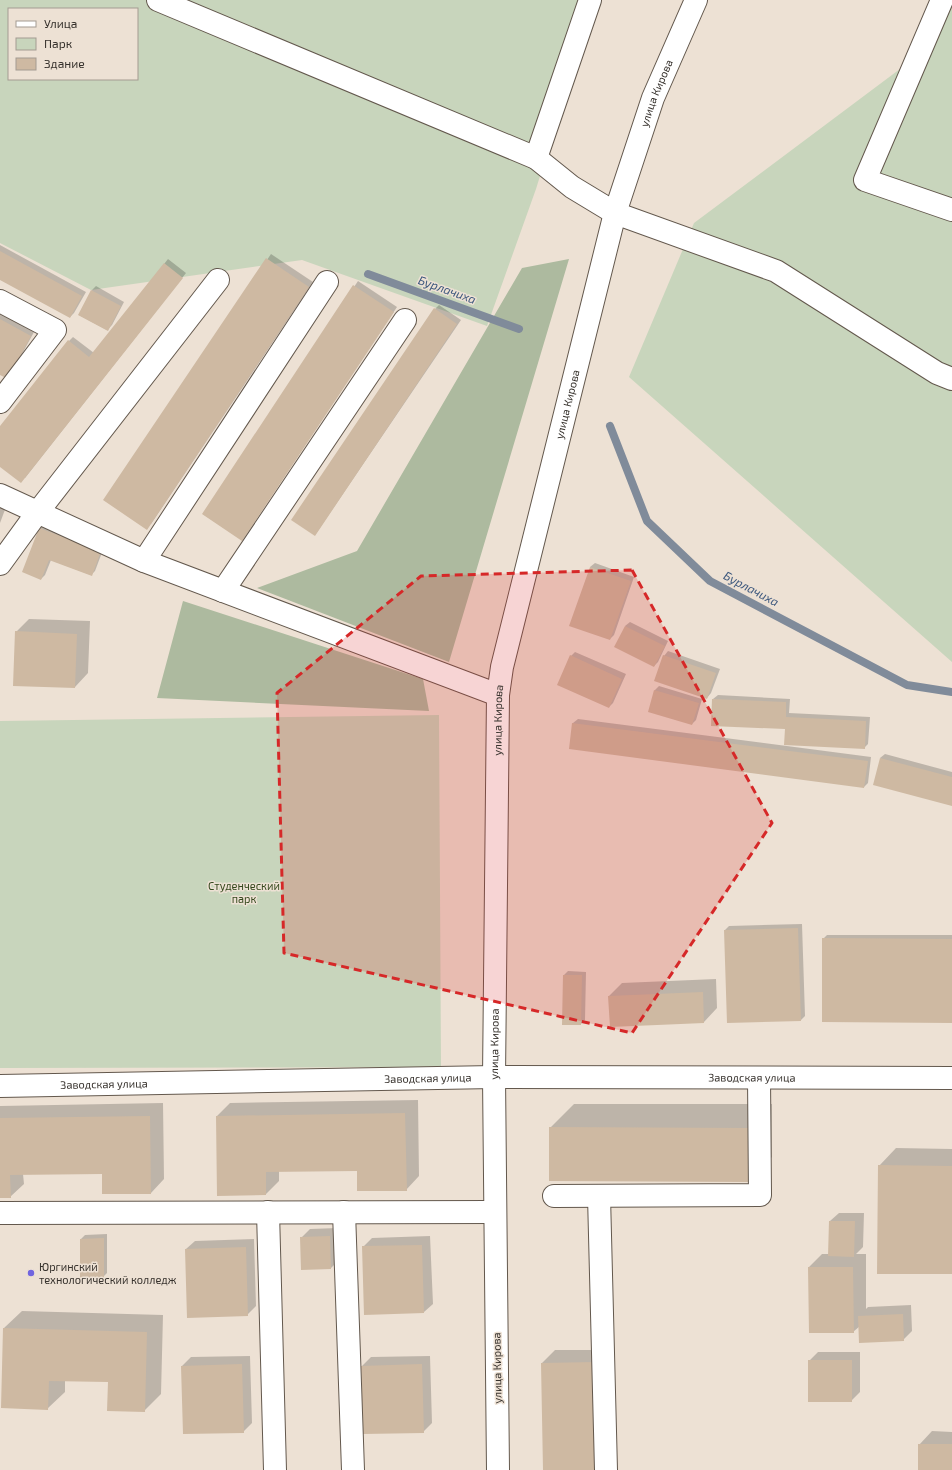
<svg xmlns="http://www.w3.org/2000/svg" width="952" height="1470" font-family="'Exo 2',sans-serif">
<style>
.green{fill:#c8d5bc;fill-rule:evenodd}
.forest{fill:#adba9f}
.shadow{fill:#0003}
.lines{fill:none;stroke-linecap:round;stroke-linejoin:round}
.stream{stroke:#808b9a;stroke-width:8}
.building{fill:#ceb9a2}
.minor-casing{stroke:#63584d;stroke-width:24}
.minor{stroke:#fff;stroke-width:22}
.marked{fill:#d62828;fill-opacity:0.2;stroke:#d62828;stroke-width:3;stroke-dasharray:8 5;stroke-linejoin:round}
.poi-dot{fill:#7165df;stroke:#ede1d4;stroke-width:1.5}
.labels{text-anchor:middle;stroke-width:3;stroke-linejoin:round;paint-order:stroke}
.street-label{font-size:11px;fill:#37322d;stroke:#ede1d4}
.park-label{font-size:11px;fill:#35481d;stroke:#ede1d4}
.poi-label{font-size:11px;fill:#37322d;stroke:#ede1d4;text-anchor:start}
.water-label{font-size:12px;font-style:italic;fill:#3c577d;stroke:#ede1d4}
</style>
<rect width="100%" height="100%" fill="#ede1d4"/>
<!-- green -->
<path class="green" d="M 0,0 L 594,0 L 536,189 L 487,326 L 302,260 L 91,290 L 0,243 ZM 9,9 L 137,9 L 137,79 L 9,79 Z
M 952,0 L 952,662 L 629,377 L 694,223 L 920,54 Z
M 439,715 L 441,1067 L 0,1068 L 0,721 Z"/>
<!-- forest -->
<path class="forest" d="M 569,259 L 449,662 L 257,588 L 357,551 L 522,268 Z
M 183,601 L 423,679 L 429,711 L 157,698 Z"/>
<!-- shadow -->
<path class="shadow" d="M 0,245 L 86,292 L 74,313 L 70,317 L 0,278 Z
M 271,254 L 313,282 L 151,524 L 105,500 Z
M 168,259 L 186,273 L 25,478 L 0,465 L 0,428 L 69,341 L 73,337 L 94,353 Z
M 358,281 L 397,307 L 242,540 L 203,514 Z
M 96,286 L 124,302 L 112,325 L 107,330 L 79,315 L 92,290 Z
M 439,305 L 461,320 L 315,535 L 435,309 Z
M 0,313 L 34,332 L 11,374 L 0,374 Z
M 0,505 L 6,507 L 0,523 Z
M 44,524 L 104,547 L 95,571 L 91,575 L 51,560 L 45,575 L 41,579 L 40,528 Z
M 595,563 L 634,577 L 614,635 L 610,639 L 590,567 Z
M 29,619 L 90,621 L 88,673 L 75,687 L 16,632 Z
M 630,622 L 668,641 L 658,662 L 654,666 L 625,626 Z
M 668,651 L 720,669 L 711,693 L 707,698 L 664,656 Z
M 575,652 L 626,674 L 613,703 L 609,707 L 571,656 Z
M 659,686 L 702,699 L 696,720 L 692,724 L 649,711 L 655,690 Z
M 718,695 L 790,699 L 789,713 L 870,717 L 868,744 L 864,748 L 786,728 L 713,699 Z
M 578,719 L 871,757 L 868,783 L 864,787 L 570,748 L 573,723 Z
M 885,754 L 952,772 L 952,805 L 880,758 Z
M 802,924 L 805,1016 L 801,1020 L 725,930 L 729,926 Z
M 827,935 L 952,935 L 952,1022 L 823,939 Z
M 568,971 L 586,972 L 585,1020 L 581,1024 L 564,975 Z
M 716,979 L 717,1008 L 704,1022 L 609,996 L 622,983 Z
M 418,1100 L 419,1176 L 406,1190 L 358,1170 L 279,1171 L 279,1181 L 266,1194 L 217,1116 L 230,1103 Z
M 163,1103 L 164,1179 L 151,1193 L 103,1173 L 23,1174 L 24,1184 L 10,1197 L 0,1197 L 0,1106 Z
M 574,1104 L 772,1104 L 772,1157 L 748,1181 L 550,1180 L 550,1128 Z
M 896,1148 L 952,1149 L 952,1273 L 879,1166 Z
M 839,1213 L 864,1213 L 863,1247 L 856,1254 L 866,1254 L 866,1309 L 868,1307 L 911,1305 L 912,1331 L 903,1340 L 860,1326 L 853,1332 L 809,1267 L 822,1254 L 829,1254 L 830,1221 Z
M 338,1228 L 340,1259 L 331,1268 L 301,1238 L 310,1229 Z
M 107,1234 L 107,1273 L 103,1277 L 81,1277 L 81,1239 L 85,1235 Z
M 430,1236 L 433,1304 L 424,1312 L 363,1247 L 372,1238 Z
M 254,1239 L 256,1306 L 247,1315 L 186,1249 L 195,1241 Z
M 22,1311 L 163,1315 L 161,1394 L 144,1411 L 109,1381 L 65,1380 L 65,1392 L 47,1409 L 4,1328 Z
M 555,1350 L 608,1350 L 544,1470 L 542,1363 Z
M 818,1352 L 860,1352 L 860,1392 L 851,1401 L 809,1361 Z
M 250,1356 L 252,1423 L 243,1432 L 182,1366 L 191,1357 Z
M 430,1356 L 432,1423 L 423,1432 L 362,1366 L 371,1357 Z
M 932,1431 L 952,1432 L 952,1470 L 919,1470 L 919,1445 Z"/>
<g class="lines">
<!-- stream -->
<path class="stream" d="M 368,274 L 519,329
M 610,426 L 647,521 L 710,581 L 907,685 L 952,692"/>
</g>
<!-- building -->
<path class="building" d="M 0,251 L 82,296 L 70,318 L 0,280 Z
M 266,258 L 309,287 L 147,530 L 103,500 Z
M 164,263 L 183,278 L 21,483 L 0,467 L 0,426 L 68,340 L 89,357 Z
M 353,285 L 394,312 L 242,541 L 202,514 Z
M 91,290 L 121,306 L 108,331 L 78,315 Z
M 434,308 L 457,324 L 315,536 L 291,520 Z
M 0,319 L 31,336 L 8,379 L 0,375 Z
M 39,528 L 101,551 L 92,576 L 49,560 L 41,580 L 22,572 Z
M 590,567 L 631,581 L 610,640 L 569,626 Z
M 625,626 L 665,646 L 654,667 L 614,647 Z
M 15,631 L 77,634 L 75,688 L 13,686 Z
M 570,655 L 622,679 L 609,708 L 557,685 Z
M 663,655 L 716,673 L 707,699 L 654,681 Z
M 654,690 L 699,703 L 692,725 L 648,712 Z
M 712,699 L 786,702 L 786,717 L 866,721 L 865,749 L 784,745 L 785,729 L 711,726 Z
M 572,723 L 868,761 L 864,788 L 569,749 Z
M 880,758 L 952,777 L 952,806 L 873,785 Z
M 798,928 L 801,1021 L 727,1023 L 724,930 Z
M 822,938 L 952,939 L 952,1023 L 822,1022 Z
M 563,975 L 582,975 L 581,1025 L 562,1025 Z
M 703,992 L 704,1023 L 610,1027 L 608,996 Z
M 405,1113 L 407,1191 L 357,1191 L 357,1171 L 266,1172 L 266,1195 L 217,1196 L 216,1116 Z
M 150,1116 L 151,1194 L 102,1194 L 102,1174 L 10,1175 L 11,1198 L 0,1198 L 0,1118 Z
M 549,1127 L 749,1128 L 748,1182 L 549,1181 Z
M 878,1165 L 952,1166 L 952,1274 L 877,1274 Z
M 829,1221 L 855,1221 L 854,1257 L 828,1256 Z
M 330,1236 L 331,1269 L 301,1270 L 300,1237 Z
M 104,1238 L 104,1278 L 80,1278 L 80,1239 Z
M 422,1245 L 424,1313 L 364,1315 L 362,1246 Z
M 246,1247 L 248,1316 L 187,1318 L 185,1249 Z
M 808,1267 L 853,1267 L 854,1333 L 809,1333 Z
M 903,1314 L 904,1341 L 859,1343 L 858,1316 Z
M 3,1328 L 147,1332 L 145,1412 L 107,1411 L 108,1382 L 49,1381 L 48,1410 L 1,1408 Z
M 808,1360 L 852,1360 L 852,1402 L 808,1402 Z
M 596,1362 L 597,1470 L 543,1470 L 541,1363 Z
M 242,1364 L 244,1433 L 183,1434 L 181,1366 Z
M 422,1364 L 424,1433 L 363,1434 L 361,1366 Z
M 918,1444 L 952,1444 L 952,1470 L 918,1470 Z"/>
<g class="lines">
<!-- minor casing -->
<g class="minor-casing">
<g id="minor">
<path d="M 158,0 L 536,158 L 572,187 L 615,213 L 776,271 L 937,373 L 952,379"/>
<path d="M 942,0 L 865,180 L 952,210"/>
<path d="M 536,158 L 590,0"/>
<path d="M 0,301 L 55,330 L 0,402"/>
<path d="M 0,495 L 144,561 L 498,695"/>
<path d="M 144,561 L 327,282"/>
<path d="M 0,564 L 37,513 L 218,280"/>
<path d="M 223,591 L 405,320"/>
<path id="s1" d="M 0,1086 L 494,1077 L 952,1078"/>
<path d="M 554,1196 L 760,1195 L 759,1078"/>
<path d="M 599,1196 L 606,1470"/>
<path d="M 268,1212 L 275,1470"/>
<path d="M 344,1212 L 353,1470"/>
<path d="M 0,1213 L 495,1212"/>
<path id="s2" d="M 498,1470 L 494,1077 L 498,695 L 502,667 L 615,213 L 653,98 L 696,0"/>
</g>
</g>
<!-- minor -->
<use href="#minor" class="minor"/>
</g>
<!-- marked area -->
<path class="marked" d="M 632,570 L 772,823 L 632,1033 L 284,953 L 277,693 L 421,576 Z"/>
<!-- markers -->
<circle class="poi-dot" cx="31" cy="1273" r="4"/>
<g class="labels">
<!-- street labels -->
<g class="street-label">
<text dy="4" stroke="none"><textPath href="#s2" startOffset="1398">улица Кирова</textPath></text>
<text dy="4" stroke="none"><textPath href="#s2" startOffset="1074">улица Кирова</textPath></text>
<text dy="4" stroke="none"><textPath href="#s2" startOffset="750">улица Кирова</textPath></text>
<text dy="4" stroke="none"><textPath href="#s2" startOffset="426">улица Кирова</textPath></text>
<text dy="4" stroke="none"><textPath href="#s1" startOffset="752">Заводская улица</textPath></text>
<text dy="4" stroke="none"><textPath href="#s1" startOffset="428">Заводская улица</textPath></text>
<text dy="4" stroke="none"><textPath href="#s1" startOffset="104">Заводская улица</textPath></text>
<text transform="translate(497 1368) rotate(-91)" y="4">улица Кирова</text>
</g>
<!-- park labels -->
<g class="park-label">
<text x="244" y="890">Студенческий<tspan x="244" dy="13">парк</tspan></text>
</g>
<!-- poi labels -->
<g class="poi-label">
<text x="39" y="1271">Юргинский<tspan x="39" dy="13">технологический колледж</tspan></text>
</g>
<!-- water labels -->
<g class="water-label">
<text transform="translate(447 290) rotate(20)" y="4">Бурлачиха</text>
<text transform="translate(751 589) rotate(28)" y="4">Бурлачиха</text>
</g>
</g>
<!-- legend -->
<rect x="8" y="8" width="130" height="72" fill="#ede1d4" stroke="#a49b91"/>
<rect x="16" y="21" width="20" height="6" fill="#ffffff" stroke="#a49b91"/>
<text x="44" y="28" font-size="12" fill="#37322d">Улица</text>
<rect x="16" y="38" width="20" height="12" fill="#c8d5bc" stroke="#a49b91"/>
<text x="44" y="48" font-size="12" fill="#37322d">Парк</text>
<rect x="16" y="58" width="20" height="12" fill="#ceb9a2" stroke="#a49b91"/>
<text x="44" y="68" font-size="12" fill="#37322d">Здание</text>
</svg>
